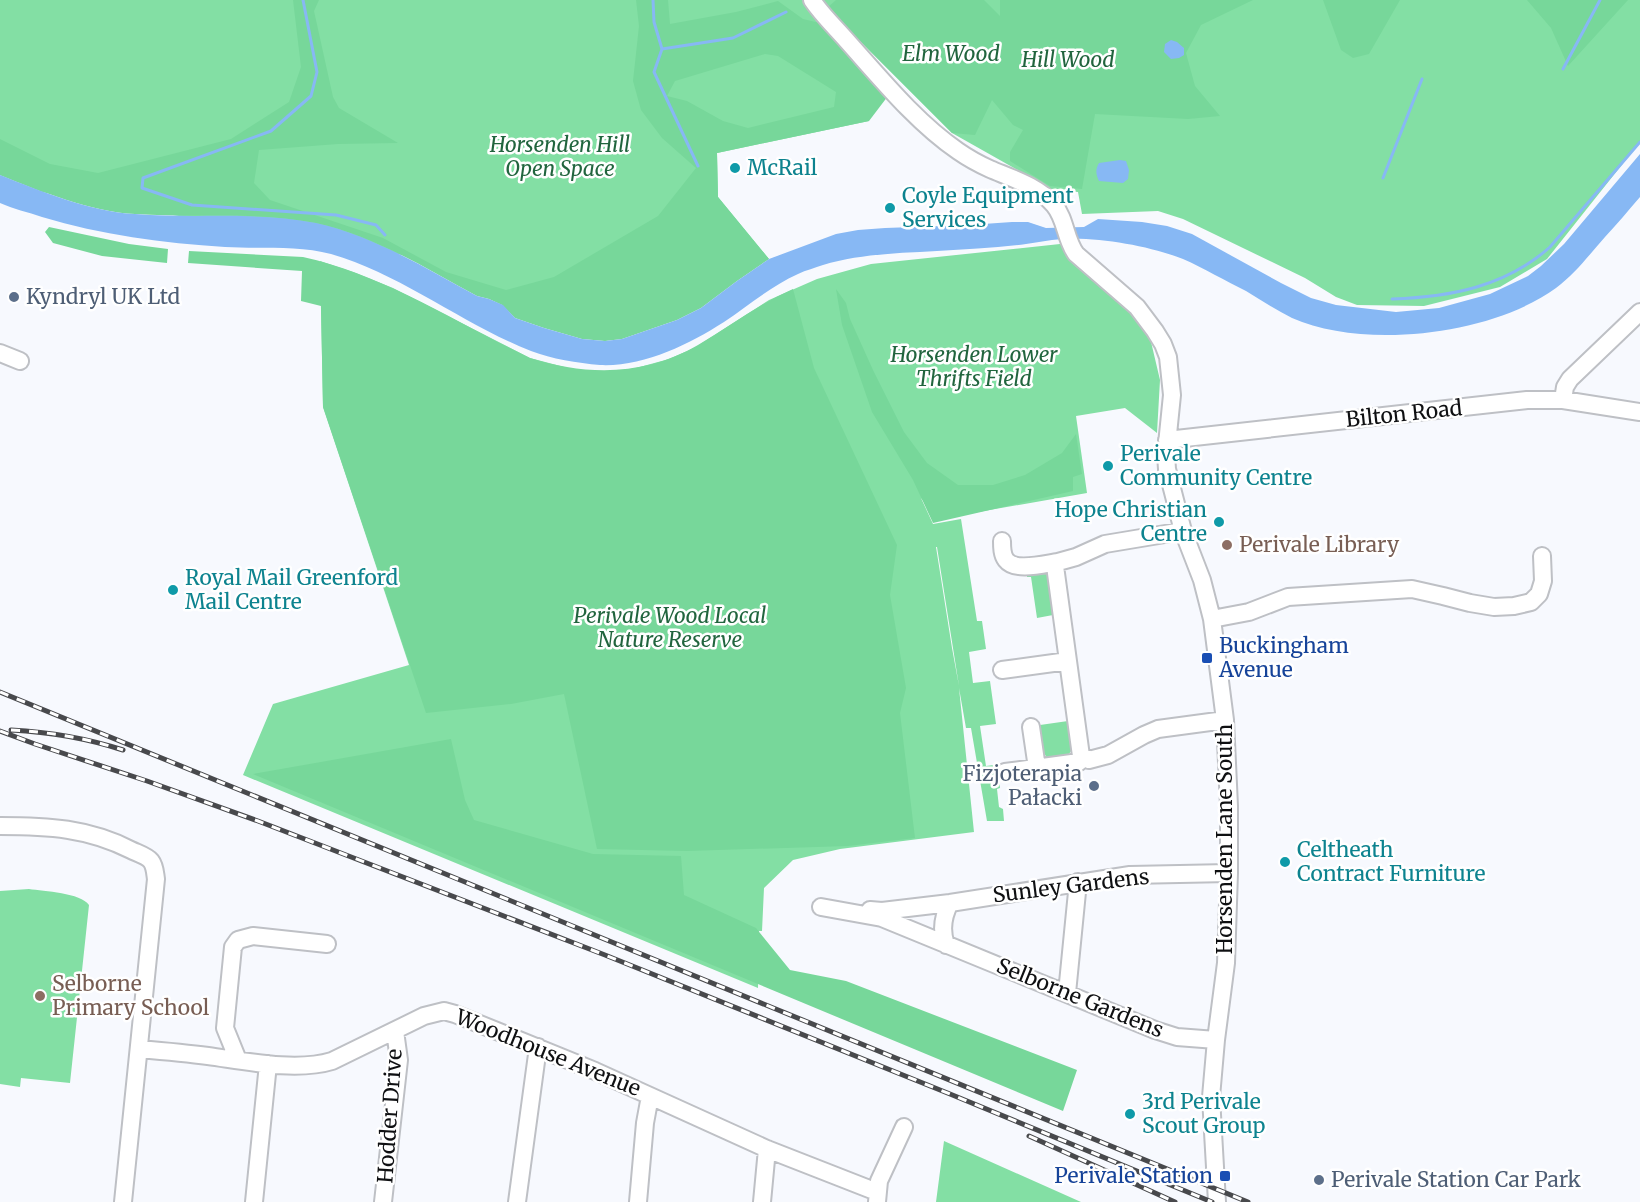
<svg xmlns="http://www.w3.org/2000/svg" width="1640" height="1202" font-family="Merriweather,serif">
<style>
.green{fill:#83dfa4;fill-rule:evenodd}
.forest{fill:#77d79a;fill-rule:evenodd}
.water{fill:#87b8f4}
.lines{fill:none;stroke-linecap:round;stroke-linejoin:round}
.stream{stroke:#87b8f4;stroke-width:3}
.minor-casing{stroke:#bec0c5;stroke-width:20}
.minor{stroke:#fff;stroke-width:16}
.rail-casing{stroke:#48494c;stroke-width:5}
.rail{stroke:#fff;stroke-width:3;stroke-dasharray:9;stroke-linecap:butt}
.culture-dot{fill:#0f9aa8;stroke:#fff;stroke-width:2}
.service-dot{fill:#5c6f8a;stroke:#fff;stroke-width:2}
.education-dot{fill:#8d6e63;stroke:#fff;stroke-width:2}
.transit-dot{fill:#1a4fb4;stroke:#fff;stroke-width:2}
.labels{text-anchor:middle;stroke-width:5;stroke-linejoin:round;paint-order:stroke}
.park-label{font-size:21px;font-style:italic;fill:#21653e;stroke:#fff}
.culture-label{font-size:21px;fill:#0d838f;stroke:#fff;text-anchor:start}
.service-label{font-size:21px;fill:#4e5e75;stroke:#fff;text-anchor:start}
.street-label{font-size:21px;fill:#0f1012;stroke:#fff}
.education-label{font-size:21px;fill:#785e54;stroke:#fff;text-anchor:start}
.transit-label{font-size:21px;fill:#164399;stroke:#fff;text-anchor:start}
</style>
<rect width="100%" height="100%" fill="#f7f9fe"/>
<!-- green -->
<path class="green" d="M 0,0 L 804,0 L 824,24 L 869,121 L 717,153 L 718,197 L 769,259 L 605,341 L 402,255 L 42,192 L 0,175 Z
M 819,0 L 1640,0 L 1640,142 L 1547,259 L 1500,287 L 1424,306 L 1357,305 L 1336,297 L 1305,278 L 1183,219 L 1158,211 L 1082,214 L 1078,192 L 1053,190 L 952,133 Z
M 1060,244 L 1109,292 L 1129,307 L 1148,329 L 1160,380 L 1157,433 L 1125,408 L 1076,416 L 1087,493 L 938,519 L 921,498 L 933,524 L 961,519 L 977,621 L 982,621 L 986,649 L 969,652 L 973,683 L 990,681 L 996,724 L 980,726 L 986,766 L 1001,764 C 1001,773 999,779 1000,788 L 997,789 L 999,807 L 1003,809 L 1004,821 L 987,821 L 971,728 L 966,728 L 959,688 L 974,832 L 840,849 L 793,860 L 764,888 L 762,931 L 759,931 L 758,988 L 243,775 L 273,704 L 409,665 L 323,407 L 320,261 L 353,272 L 393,288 L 530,358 L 568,368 L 588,371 L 619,371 L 636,368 L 669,359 L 696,347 L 769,300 L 817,279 L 871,264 ZM 936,547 L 937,547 L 959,686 L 952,648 Z
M 1045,571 L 1047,573 L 1053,615 L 1037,618 L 1031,577 L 1027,577 L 1027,575 L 1029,572 Z
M 1068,721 L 1072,750 L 1068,755 L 1047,758 L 1044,753 L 1040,725 Z
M 29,889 C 44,891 81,893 89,905 L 70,1083 L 21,1078 L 20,1087 L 0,1084 L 0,891 Z
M 944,1141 L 1081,1202 L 936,1202 Z"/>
<!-- forest -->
<path class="forest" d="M 293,0 L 319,0 L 314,11 L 333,97 L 339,108 L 398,143 L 338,144 L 259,150 L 254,183 L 270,200 L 383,238 L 446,272 L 506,290 L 554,277 L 658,216 L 696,168 L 662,138 L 641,110 L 633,81 L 639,26 L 636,0 L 668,0 L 670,24 L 736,12 L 778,1 L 803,19 L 824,24 L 888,96 L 869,121 L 717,153 L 718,197 L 769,259 L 737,281 L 701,308 L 677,320 L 622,339 L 605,341 L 582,339 L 544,328 L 515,318 L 502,305 L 489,299 L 477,296 C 425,268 375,236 316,223 C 256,211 195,218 135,214 C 91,212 40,191 0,175 L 0,139 L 50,164 L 98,173 L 231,139 L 289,102 L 301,67 ZM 765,54 L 778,56 L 836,92 L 834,107 L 748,128 L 723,121 L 687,101 L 667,96 L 675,81 Z
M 836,0 L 984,0 L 1000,16 L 1000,0 L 1253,0 L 1201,25 L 1186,53 L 1195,86 L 1220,116 L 1188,119 L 1095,114 L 1082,189 L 1050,186 L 1010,161 L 1010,152 L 1023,130 L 1013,125 L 992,100 L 975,135 L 952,133 L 827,8 Z
M 1323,0 L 1400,0 L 1369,54 L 1353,58 L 1341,50 Z
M 1527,0 L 1628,0 L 1568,66 L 1551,28 Z
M 49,227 L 129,244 L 168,249 L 167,263 L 102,256 L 53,243 L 45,232 Z
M 189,251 L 303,257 C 384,275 455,322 530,358 C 587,376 645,376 698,345 C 730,326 759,304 793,289 L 814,368 L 897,545 L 890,595 L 906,688 L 900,713 L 915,838 L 848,846 L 687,851 L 597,849 L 564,694 L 511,704 L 426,713 L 323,407 L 321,306 L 301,301 L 302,271 L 188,263 Z
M 836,289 L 846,303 L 850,319 L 873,370 L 904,432 L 927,463 L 958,485 L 993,485 L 1025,475 L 1062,453 L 1076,434 L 1082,474 L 1073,477 L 1073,491 L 933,523 L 913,480 L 872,412 L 842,325 Z
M 451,739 L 465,800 L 474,820 L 593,854 L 681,856 L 684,895 L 756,928 L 790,970 L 846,981 L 1077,1070 L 1063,1111 L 253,774 Z"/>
<!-- water -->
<path class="water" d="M 1171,40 L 1177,42 L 1184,48 L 1184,55 L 1179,58 L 1171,59 L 1164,52 L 1165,44 Z
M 1640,154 L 1640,197 C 1628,211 1617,224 1605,237 C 1589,255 1575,274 1556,288 C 1492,335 1364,350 1292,318 C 1276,310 1261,300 1246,291 C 1225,281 1204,268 1183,259 C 1148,245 1089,235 1052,240 C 1043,241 1035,243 1026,244 C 997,248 967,249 937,251 C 900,253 859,254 823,265 C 815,268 806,270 798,274 C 771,286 748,306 724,322 C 688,345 643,367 600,365 C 577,363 552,359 531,351 C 462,324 403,275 331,254 C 298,245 260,249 225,247 C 163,243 101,235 42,217 C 28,212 13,209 0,203 L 0,175 C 40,191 91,212 135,214 C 195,219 256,211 316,223 C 374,236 425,268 477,296 L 489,299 L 503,305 L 515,318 L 544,328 L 582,339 L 605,341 L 622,339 L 677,320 L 701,308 L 737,281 L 769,259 L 836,234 L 858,230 L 885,228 L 969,225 L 1012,222 L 1028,222 L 1046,228 L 1084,227 L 1098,219 L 1142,222 L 1167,226 L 1192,234 L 1281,283 L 1311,298 L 1336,305 L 1396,312 L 1439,308 L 1490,294 L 1528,276 L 1541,266 L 1564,244 Z
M 1120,160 L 1126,161 L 1129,170 L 1128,179 L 1123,183 L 1099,181 C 1096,174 1095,170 1099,163 Z"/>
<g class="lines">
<!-- stream -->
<path class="stream" d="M 303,0 L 317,72 L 311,96 L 271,131 L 143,178 L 142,188 L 192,205 L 336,215 L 376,225 L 385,235
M 653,0 L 654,22 L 662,49 L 654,72 L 698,166
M 662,49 L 733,38 L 786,12
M 1563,69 L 1600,0
M 1383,178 L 1422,79
M 1392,299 C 1450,297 1505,287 1550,247 L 1640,142"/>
<!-- minor casing -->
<g class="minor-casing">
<path id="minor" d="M 812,0 C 822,15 836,28 848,42 C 881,79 917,123 958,151 C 968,158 979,164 990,169 C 1011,178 1038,186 1054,205 C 1066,219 1065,239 1076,254 L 1137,307 L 1155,331 L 1163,344 L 1168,357 L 1172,395 L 1166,454 L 1167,469 L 1183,531 L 1202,580 L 1212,619 L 1225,720 L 1229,806 L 1229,873 L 1226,963 L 1216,1040 L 1211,1097 L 1217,1202
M 0,353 L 20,361
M 1563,400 L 1565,387 L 1570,379 L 1640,312
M 1167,440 L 1527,400 L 1563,400 L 1640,412
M 1183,531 L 1105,544 L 1076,557 L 1058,562 L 1055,566 L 1081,756 L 1089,760 L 1108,755 L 1144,735 L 1158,729 L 1225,720
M 1002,541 C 1002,547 1002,555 1006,560 C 1015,572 1044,564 1058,562
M 1212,619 L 1249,612 L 1288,597 L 1412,589 L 1443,596 L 1470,603 L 1494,607 L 1514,606 L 1531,602 L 1539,594 L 1543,581 L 1542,556
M 1002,670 L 1068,661
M 1031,727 L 1037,768
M 1005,772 L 1079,762 L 1083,758
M 0,826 C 48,826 88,828 131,850 C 137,853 147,856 151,861 C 155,866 155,873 156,879 L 123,1202
M 821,907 L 882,918 L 1155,1030 L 1177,1037 L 1216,1040
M 870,910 L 882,911 L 950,903 L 1130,875 L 1229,873
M 946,945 C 941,931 943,916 950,903
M 1067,993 L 1078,882
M 139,1049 C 162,1051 185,1053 208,1056 C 245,1061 296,1072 332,1061 L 424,1016 L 444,1011 L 455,1014 L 595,1071 L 767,1149 L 877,1192
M 238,1060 L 225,1028 L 233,947 L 238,940 L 253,936 L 327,944
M 254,1202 L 268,1064
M 383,1202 L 399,1060 L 395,1031
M 517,1202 L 538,1047
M 638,1202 L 645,1123 L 650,1096
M 762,1202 L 767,1149
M 877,1202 L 879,1181 L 904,1127"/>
</g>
<!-- minor -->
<use href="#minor" class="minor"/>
<!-- rail casing -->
<g class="rail-casing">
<path id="rail" d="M 0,692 L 1248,1202
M 11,730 C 50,732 86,738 123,750
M 0,731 L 35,744 L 147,781 L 258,821 L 605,955 L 950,1094 L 1212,1202
M 1029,1136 L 1175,1202"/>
</g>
<!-- rail -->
<use href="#rail" class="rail"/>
</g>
<!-- markers -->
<g class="culture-dot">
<circle cx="735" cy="168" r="6"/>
<circle cx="890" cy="208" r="6"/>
<circle cx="1108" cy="466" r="6"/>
<circle cx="1219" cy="522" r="6"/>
<circle cx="173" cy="590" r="6"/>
<circle cx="1285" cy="862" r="6"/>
<circle cx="1130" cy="1114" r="6"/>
</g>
<g class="service-dot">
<circle cx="14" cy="297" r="6"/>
<circle cx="1094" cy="786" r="6"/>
<circle cx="1319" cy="1180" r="6"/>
</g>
<g class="education-dot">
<circle cx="1227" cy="545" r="6"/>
<circle cx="40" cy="996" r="6"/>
</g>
<g class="transit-dot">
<rect x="1201" y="652" width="12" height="12" rx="3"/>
<rect x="1219" y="1170" width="12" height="12" rx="3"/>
</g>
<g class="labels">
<!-- park labels -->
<g class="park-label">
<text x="951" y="61">Elm Wood</text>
<text x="1068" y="67">Hill Wood</text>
<text x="560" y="152">Horsenden Hill<tspan x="560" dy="24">Open Space</tspan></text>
<text x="974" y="362">Horsenden Lower<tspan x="974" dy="24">Thrifts Field</tspan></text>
<text x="670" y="623">Perivale Wood Local<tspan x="670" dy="24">Nature Reserve</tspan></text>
</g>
<!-- culture labels -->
<g class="culture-label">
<text x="747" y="175">McRail</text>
<text x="902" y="203">Coyle Equipment<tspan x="902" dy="24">Services</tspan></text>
<text x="1120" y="461">Perivale<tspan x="1120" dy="24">Community Centre</tspan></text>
<text x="1207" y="517" text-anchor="end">Hope Christian<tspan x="1207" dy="24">Centre</tspan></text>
<text x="185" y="585">Royal Mail Greenford<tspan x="185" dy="24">Mail Centre</tspan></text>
<text x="1297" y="857">Celtheath<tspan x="1297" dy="24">Contract Furniture</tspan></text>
<text x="1142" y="1109">3rd Perivale<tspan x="1142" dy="24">Scout Group</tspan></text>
</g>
<!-- service labels -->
<g class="service-label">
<text x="26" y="304">Kyndryl UK Ltd</text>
<text x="1082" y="781" text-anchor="end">Fizjoterapia<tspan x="1082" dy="24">Pałacki</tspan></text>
<text x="1331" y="1187">Perivale Station Car Park</text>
</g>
<!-- street labels -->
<g class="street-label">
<text transform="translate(1404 414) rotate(-6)" y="7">Bilton Road</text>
<text transform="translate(1225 839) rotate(-90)" y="7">Horsenden Lane South</text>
<text transform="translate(1071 886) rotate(-7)" y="7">Sunley Gardens</text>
<text transform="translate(1080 998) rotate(22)" y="7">Selborne Gardens</text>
<text transform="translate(548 1053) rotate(22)" y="7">Woodhouse Avenue</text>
<text transform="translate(390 1116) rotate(-86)" y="7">Hodder Drive</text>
</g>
<!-- education labels -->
<g class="education-label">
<text x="1239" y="552">Perivale Library</text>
<text x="52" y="991">Selborne<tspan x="52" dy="24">Primary School</tspan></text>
</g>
<!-- transit labels -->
<g class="transit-label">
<text x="1219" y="653">Buckingham<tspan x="1219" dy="24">Avenue</tspan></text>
<text x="1213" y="1183" text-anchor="end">Perivale Station</text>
</g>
</g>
</svg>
